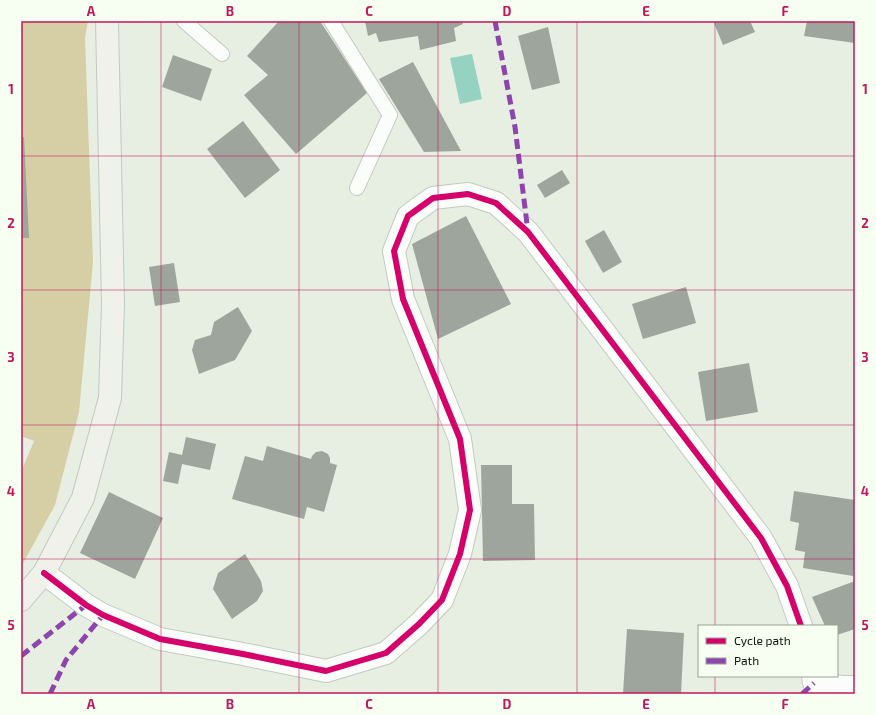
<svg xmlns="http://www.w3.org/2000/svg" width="876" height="715" font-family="'Exo 2',sans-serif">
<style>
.forest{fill:#d6cfa6}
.water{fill:#95d2c2}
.building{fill:#9da59d}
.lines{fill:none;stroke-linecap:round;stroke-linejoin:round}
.lane-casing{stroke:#c3cac0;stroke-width:16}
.street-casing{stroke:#c3cac0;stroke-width:24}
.secondary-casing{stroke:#c3cac0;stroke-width:24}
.lane{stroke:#fbfdfb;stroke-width:14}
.street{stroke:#fbfdfb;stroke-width:22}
.secondary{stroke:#eff1ea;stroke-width:22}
.quiet{stroke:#8e44ad;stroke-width:5;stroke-dasharray:10 5;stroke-linecap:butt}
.cycleway-casing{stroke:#f6fff1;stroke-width:8}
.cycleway{stroke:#d6006c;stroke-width:6}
.grid{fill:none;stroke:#c2185b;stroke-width:1;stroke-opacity:0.55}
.neatline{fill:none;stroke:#c2185b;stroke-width:1.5}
.grid-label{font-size:13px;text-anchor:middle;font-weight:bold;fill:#c2185b}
</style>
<rect width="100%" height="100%" fill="#e6efe2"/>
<!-- forest -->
<path class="forest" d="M 21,21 L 88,21 L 85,38 L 93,262 L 79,412 L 55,505 L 21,567 L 21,472 L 34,441 L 21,436 Z"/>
<!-- water -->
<path class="water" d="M 472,54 L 482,99 L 460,104 L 450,58 Z"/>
<!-- building -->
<path class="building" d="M 279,21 L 320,21 L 367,93 L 296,154 L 244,95 L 268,75 L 247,56 Z
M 365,21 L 462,21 L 463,24 L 454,28 L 456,41 L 420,50 L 418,36 L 379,42 L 376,33 L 368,36 Z
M 717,21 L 750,21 L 755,32 L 723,45 L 714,23 Z
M 807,21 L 855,21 L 855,43 L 804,36 Z
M 548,27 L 560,83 L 532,90 L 518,36 Z
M 173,55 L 212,69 L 201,101 L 162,87 Z
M 413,62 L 461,151 L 424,152 L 379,79 Z
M 243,121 L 280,170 L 245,198 L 207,149 Z
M 21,137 L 24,137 L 29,238 L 21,238 Z
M 562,170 L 570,183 L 545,198 L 537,185 Z
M 466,216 L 511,304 L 438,339 L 412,244 Z
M 604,230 L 622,262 L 603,273 L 585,241 Z
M 174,263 L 180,302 L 155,306 L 149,267 Z
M 686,287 L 696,323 L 643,339 L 632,304 Z
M 238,307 L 252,331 L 235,360 L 199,374 L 192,350 L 195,340 L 211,335 L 214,322 Z
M 749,363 L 758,412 L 706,421 L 698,372 Z
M 186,437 L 216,444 L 210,470 L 182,464 L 178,484 L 163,481 L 169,452 L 182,455 Z
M 267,446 L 311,459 L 312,456 L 316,452 L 322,451 L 328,454 L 330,458 L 330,463 L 337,465 L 324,512 L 307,507 L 304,519 L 232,499 L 245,456 L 263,461 Z
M 481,465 L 512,465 L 512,504 L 534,504 L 535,560 L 483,561 Z
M 794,491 L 855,500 L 855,559 L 853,576 L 803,568 L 805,552 L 795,550 L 799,523 L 790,521 Z
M 109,492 L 163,518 L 135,579 L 80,553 Z
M 245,554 L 261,581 L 263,591 L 257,601 L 232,619 L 213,589 L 218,573 Z
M 855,581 L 855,629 L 837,635 L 837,626 L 825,626 L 812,597 Z
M 627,629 L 684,633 L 681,694 L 623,694 Z"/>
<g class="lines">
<!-- lane casing -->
<g class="lane-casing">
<path id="lane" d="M 184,21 L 222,54
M 331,21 L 390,115 L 357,188"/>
</g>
<!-- street casing -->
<g class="street-casing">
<path id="street" d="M 44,573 L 86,605 L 103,615 L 160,639 L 243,654 L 326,671 L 386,653 L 419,624 L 442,600 L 460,554 L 470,510 L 460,439 L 403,299 L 394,251 L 408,216 L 433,198 L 468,194 L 496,203 L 528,232 L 761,538 L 787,586 L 801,626
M 813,676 L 814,683 L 842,687 L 855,687"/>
</g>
<!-- secondary casing -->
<g class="secondary-casing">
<path id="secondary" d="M 21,600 L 44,573 L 83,498 L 110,398 L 113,304 L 107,21"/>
</g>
<!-- lane -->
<use href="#lane" class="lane"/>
<!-- street -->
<use href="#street" class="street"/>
<!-- secondary -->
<use href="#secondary" class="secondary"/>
<!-- quiet -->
<path class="quiet" d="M 495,21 L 515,127 L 528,232
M 21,656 L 86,605
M 50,694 L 66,660 L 103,615
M 802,694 L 814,683"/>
<!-- cycleway casing -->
<g class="cycleway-casing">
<path id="cycleway" d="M 44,573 L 86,605 L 103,615 L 160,639 L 243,654 L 326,671 L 386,653 L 419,624 L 442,600 L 460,554 L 470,510 L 460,439 L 403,299 L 394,251 L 408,216 L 433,198 L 468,194 L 496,203 L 528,232 L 761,538 L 787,586 L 801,626"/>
</g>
<!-- cycleway -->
<use href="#cycleway" class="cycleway"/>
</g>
<!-- grid -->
<path class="grid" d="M 161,21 L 161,694M 299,21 L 299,694M 438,21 L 438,694M 577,21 L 577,694M 715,21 L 715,626M 21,156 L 855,156M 21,290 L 855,290M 21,425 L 855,425M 21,559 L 855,559M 715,676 L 715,694"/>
<!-- border -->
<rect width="876" height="715" fill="none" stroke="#f6fff1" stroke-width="44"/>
<!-- legend -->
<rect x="698" y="625" width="140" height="52" fill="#f6fff1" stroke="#9aa195"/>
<rect x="706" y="638" width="20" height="6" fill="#d6006c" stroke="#9aa195"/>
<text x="734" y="645" font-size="12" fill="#0f140c">Cycle path</text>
<rect x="706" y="658" width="20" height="6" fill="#8e44ad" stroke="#9aa195"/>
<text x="734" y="665" font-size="12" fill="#0f140c">Path</text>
<rect x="22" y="22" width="832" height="671" class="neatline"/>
<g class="grid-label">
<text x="91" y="16">A</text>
<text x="230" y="16">B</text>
<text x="369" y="16">C</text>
<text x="507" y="16">D</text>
<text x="646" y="16">E</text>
<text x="785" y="16">F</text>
<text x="11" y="94">1</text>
<text x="865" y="94">1</text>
<text x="11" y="228">2</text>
<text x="865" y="228">2</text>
<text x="11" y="362">3</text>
<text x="865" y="362">3</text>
<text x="11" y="496">4</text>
<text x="865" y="496">4</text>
<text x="11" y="630">5</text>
<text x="865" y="630">5</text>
<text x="91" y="709">A</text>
<text x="230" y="709">B</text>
<text x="369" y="709">C</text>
<text x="507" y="709">D</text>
<text x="646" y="709">E</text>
<text x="785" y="709">F</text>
</g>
</svg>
